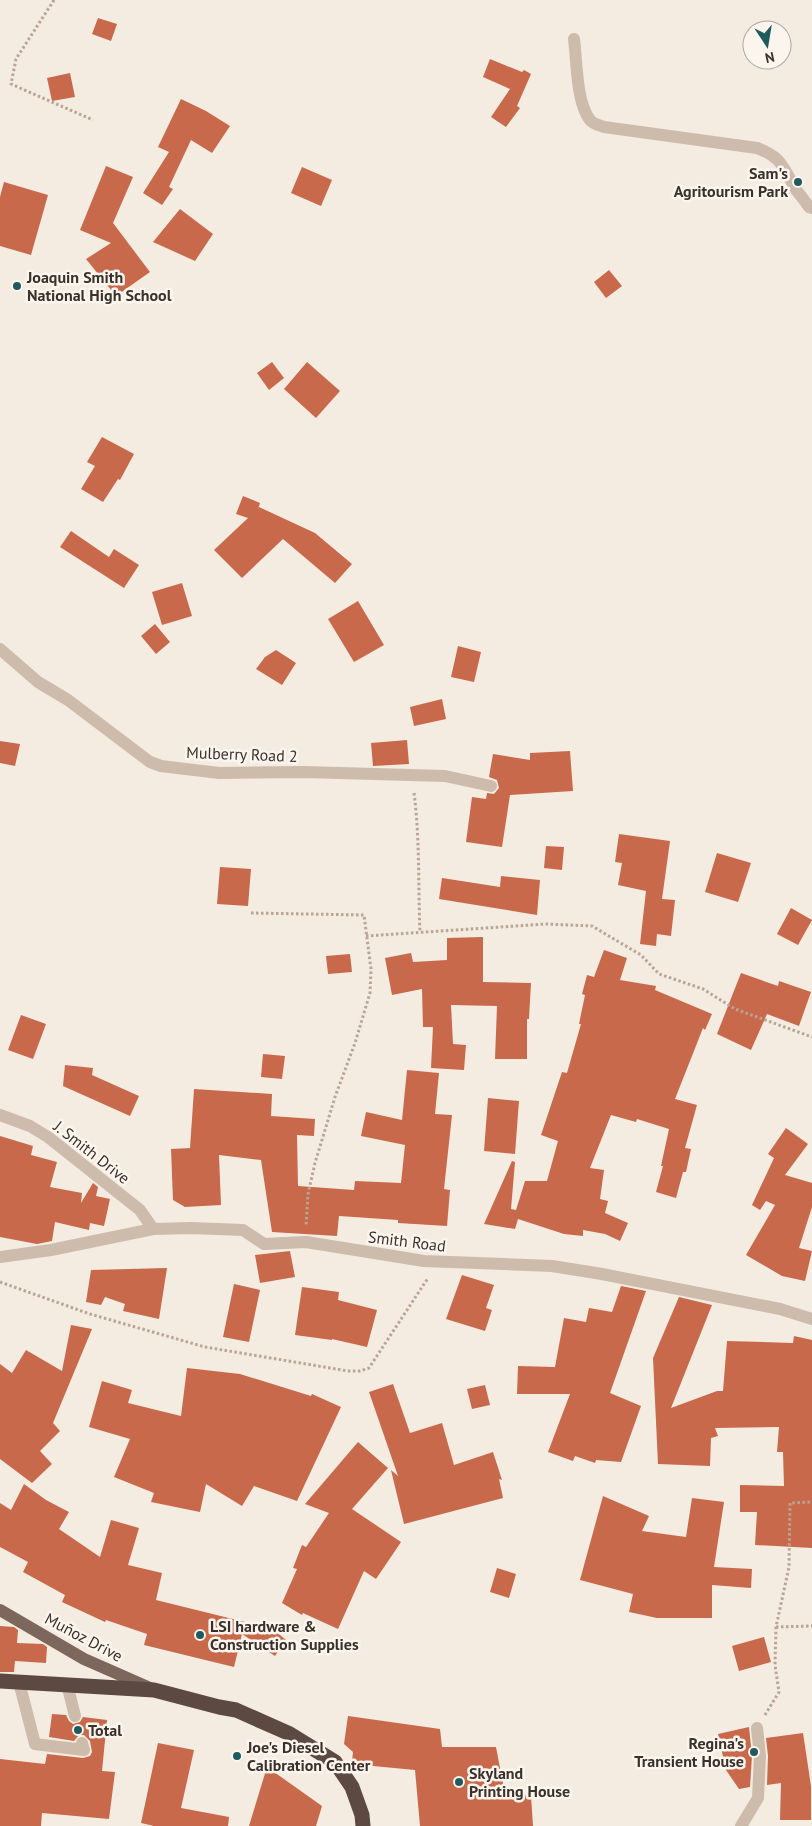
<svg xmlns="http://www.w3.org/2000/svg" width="812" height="1826" font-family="'PT Sans',sans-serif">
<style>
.building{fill:#c8694b}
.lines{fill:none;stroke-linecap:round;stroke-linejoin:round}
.path{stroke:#b9a596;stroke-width:3;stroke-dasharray:2.5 2.5;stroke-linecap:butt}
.lane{stroke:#cdbbac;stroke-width:12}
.street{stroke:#cdbbac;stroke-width:12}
.primary{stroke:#7d675c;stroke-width:12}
.highway{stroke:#5c4a42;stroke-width:15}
.poi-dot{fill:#1f5a5e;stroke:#fbf5ee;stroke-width:2}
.labels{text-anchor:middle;stroke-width:5;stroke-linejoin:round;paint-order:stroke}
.poi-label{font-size:16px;font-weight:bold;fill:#3b302b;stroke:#fbf5ee;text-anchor:start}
.street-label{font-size:16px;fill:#3b302b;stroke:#fbf5ee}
</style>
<rect width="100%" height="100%" fill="#f4ebe1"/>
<!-- building -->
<path class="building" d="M 98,18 L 117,24 L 111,41 L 92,34 Z
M 490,59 L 522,72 L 524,70 L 531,74 L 517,106 L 520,108 L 506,127 L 491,117 L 510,89 L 483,77 Z
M 70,73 L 75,97 L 52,101 L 47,78 Z
M 181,99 L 206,111 L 230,126 L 212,153 L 191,140 L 169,187 L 173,189 L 162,205 L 143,193 L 169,152 L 158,147 Z
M 106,166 L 133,177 L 113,223 L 150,272 L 116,296 L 86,259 L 111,243 L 80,230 Z
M 302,167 L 332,180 L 321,206 L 291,193 Z
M 4,182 L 48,195 L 31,255 L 0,246 L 0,197 Z
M 180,209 L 213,234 L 195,261 L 153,242 Z
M 609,270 L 622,286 L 606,298 L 594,282 Z
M 272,362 L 284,378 L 269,390 L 257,373 Z
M 307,362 L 340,391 L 316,418 L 284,389 Z
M 102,437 L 134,454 L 120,480 L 118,479 L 103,502 L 81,489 L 95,466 L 87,462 Z
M 243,496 L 260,503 L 258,509 L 259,507 L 315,533 L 352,564 L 335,583 L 283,539 L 242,578 L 214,550 L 248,518 L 236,514 Z
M 71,531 L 109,557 L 114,549 L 139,565 L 124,588 L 60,547 Z
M 182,583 L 192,616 L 162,625 L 152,592 Z
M 358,601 L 384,645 L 354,662 L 328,619 Z
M 155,624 L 170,642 L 156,654 L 141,636 Z
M 458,646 L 481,652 L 474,682 L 451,677 Z
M 276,650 L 296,663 L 282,685 L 256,669 L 265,657 Z
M 442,699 L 446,719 L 414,726 L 410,707 Z
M 407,740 L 409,764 L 373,766 L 371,743 Z
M 0,741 L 20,744 L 15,766 L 0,763 Z
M 570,751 L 573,791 L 510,795 L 502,847 L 466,842 L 472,797 L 486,799 L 487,793 L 494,794 L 499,788 L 497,780 L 489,777 L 493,754 L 530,760 L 530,753 Z
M 619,834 L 670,841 L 662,899 L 675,900 L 671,936 L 657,934 L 656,946 L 640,944 L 646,891 L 618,885 L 622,863 L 615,862 Z
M 546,846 L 564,847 L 562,870 L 544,868 Z
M 717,853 L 751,863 L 738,902 L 705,892 Z
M 220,867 L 251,869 L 248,906 L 217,904 Z
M 501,876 L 540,880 L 537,915 L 439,899 L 442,878 L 500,887 Z
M 791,908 L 812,920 L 798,945 L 777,934 Z
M 483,937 L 483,982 L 531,983 L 529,1019 L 527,1019 L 527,1059 L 495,1059 L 497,1006 L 451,1005 L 453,1044 L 466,1045 L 464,1070 L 431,1068 L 433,1027 L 423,1027 L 422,989 L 392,995 L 385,958 L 411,953 L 413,962 L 447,960 L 447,938 Z
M 604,950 L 627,958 L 620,980 L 656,986 L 655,990 L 712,1014 L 705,1030 L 703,1028 L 675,1099 L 697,1105 L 685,1148 L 691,1149 L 686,1172 L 683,1172 L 676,1198 L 656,1192 L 663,1166 L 661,1166 L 669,1129 L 637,1119 L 636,1122 L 611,1115 L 590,1168 L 604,1170 L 600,1199 L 608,1201 L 605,1213 L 628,1223 L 620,1241 L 605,1234 L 583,1230 L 583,1236 L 564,1234 L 518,1219 L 515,1229 L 484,1224 L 512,1161 L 515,1162 L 511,1209 L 516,1210 L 525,1181 L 547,1181 L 558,1141 L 541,1135 L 562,1072 L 567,1073 L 581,1024 L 579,1024 L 585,995 L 582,994 L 587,975 L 594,977 Z
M 350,954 L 352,972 L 328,974 L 326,956 Z
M 741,973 L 778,986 L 779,981 L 811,992 L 799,1026 L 767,1014 L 751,1050 L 717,1034 Z
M 21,1015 L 46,1024 L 33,1059 L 8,1050 Z
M 263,1054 L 285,1056 L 282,1079 L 261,1077 Z
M 65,1065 L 93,1068 L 92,1075 L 139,1096 L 130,1116 L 63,1086 Z
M 407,1070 L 439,1073 L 435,1114 L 452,1115 L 444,1189 L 450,1190 L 447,1226 L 398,1223 L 398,1220 L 339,1216 L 337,1236 L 272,1232 L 261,1160 L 219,1155 L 221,1205 L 185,1207 L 173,1200 L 171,1149 L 190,1148 L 194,1089 L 272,1094 L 271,1116 L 315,1119 L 314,1136 L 297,1135 L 298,1186 L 354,1190 L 355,1181 L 401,1183 L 405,1145 L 361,1136 L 366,1112 L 402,1120 Z
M 488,1098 L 519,1101 L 515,1154 L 484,1151 Z
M 786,1128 L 808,1144 L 785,1175 L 812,1183 L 812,1207 L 799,1248 L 812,1251 L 805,1281 L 782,1276 L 746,1255 L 775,1205 L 766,1201 L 760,1210 L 752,1205 L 774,1158 L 768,1154 Z
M 0,1136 L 33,1146 L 31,1155 L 57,1162 L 50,1187 L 82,1193 L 81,1203 L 93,1183 L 98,1187 L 96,1196 L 110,1199 L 104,1226 L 90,1223 L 89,1230 L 55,1222 L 52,1241 L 37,1244 L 0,1237 Z
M 290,1251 L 295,1277 L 260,1283 L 255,1255 Z
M 167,1268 L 159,1319 L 123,1311 L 125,1304 L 105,1297 L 101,1305 L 86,1302 L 91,1270 Z
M 462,1275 L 494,1285 L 486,1308 L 492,1310 L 485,1331 L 446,1319 Z
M 234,1284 L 260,1290 L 249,1342 L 223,1337 Z
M 621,1286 L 646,1291 L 610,1393 L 641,1406 L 621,1462 L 596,1460 L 595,1463 L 575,1456 L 573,1461 L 548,1452 L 570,1394 L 517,1394 L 518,1366 L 555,1367 L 564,1318 L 586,1322 L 589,1308 L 612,1312 Z
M 302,1287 L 339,1292 L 338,1300 L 377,1310 L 367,1347 L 332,1339 L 332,1340 L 295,1335 Z
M 679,1297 L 712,1305 L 671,1408 L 717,1391 L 723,1391 L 727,1341 L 793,1343 L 794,1336 L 812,1340 L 812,1548 L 755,1545 L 757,1512 L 740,1512 L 740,1485 L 784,1486 L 783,1452 L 777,1452 L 779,1427 L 715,1428 L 718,1436 L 711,1438 L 710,1466 L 658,1464 L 653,1358 Z
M 71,1325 L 92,1329 L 53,1423 L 60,1431 L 40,1451 L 52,1464 L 32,1483 L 0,1459 L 0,1364 L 12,1373 L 26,1350 L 62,1371 Z
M 187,1368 L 240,1374 L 311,1396 L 312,1394 L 341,1407 L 297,1501 L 254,1486 L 242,1506 L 206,1484 L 200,1512 L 151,1502 L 154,1493 L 114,1477 L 130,1439 L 89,1427 L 102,1381 L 132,1390 L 128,1403 L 181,1416 Z
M 393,1384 L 410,1433 L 442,1423 L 454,1465 L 493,1452 L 502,1480 L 499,1479 L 503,1498 L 404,1524 L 391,1470 L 398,1476 L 369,1392 Z
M 485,1385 L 490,1405 L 472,1409 L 467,1389 Z
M 358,1442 L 388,1468 L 352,1509 L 401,1542 L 376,1579 L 364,1571 L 338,1629 L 303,1613 L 302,1615 L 282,1603 L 297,1569 L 293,1568 L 302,1545 L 306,1547 L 329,1513 L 305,1504 Z
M 24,1484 L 46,1500 L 69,1512 L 59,1529 L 100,1557 L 111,1520 L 139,1528 L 128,1565 L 162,1573 L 156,1600 L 273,1629 L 286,1640 L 275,1656 L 242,1634 L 234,1667 L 144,1645 L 147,1634 L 106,1620 L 105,1622 L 62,1602 L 65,1595 L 23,1572 L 28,1562 L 0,1547 L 0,1503 L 11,1510 Z
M 603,1496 L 649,1516 L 642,1531 L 686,1537 L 692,1498 L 724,1502 L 714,1567 L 752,1569 L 751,1588 L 712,1585 L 712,1618 L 657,1618 L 629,1612 L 633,1594 L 580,1580 Z
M 497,1568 L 516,1574 L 509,1598 L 490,1592 Z
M 0,1626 L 14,1627 L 18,1630 L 17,1643 L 43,1644 L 47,1647 L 46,1663 L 15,1661 L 14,1672 L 0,1672 Z
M 764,1637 L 771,1662 L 739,1671 L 732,1646 Z
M 52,1714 L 66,1715 L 69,1721 L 73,1724 L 80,1722 L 83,1717 L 107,1720 L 102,1771 L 115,1772 L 109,1819 L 42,1813 L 41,1826 L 0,1826 L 0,1759 L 45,1764 L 47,1754 L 83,1758 L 90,1756 L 92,1752 L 90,1741 L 84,1735 L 79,1735 L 74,1741 L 49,1737 Z
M 348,1716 L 440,1729 L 442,1747 L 496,1747 L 505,1794 L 531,1796 L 533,1826 L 420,1826 L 415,1770 L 373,1766 L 352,1762 L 353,1752 L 344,1744 Z
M 749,1727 L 752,1756 L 750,1787 L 739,1789 L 726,1770 L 718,1734 Z
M 803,1733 L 811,1786 L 811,1820 L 780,1820 L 781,1783 L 767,1785 L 768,1756 L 766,1738 Z
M 158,1743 L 194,1750 L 181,1808 L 229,1817 L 228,1826 L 154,1826 L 141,1823 Z
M 267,1767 L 322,1806 L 316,1826 L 249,1826 Z"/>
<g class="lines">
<!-- path -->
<path class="path" d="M 54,0 L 16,59 L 11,84 L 93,120
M 414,793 C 420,839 418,885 420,932
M 251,913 L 364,915 L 371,969 L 370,993 L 355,1043 L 335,1097 L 315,1163 L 308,1194 L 306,1226
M 366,936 L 546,924 L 592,926 L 641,955 L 659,974 L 703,989 L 735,1009 L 812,1037
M 0,1282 L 90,1314 L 205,1347 L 348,1371 L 360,1371 L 369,1368 L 428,1278
M 776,1627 L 812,1626
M 765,1715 L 779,1692 L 775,1665 L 776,1627 L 789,1567 L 790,1503 L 812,1502"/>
<!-- lane -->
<path class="lane" d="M 19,1682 L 35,1744 L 84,1750 L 82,1743
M 67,1684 L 75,1716"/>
<!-- street -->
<path class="street" d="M 574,39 C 577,61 576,102 590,120 C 593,124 599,125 604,127 L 757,148 C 784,158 783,169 797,191 C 801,196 805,201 809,207 L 812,208
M 0,649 L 38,682 L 68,700 L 150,762 L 161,766 L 219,773 L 304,772 L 445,776 L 491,786
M 0,1115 L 30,1126 L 48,1137 L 140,1210 L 153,1229
M 0,1257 L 51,1250 L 153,1229 L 191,1228 L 243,1230 L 264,1244 L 306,1242 L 424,1261 L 552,1266 L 602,1274 L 780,1309 L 812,1319
M 741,1826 L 758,1798 L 760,1756 L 757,1728"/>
<!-- primary -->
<path class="primary" d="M 0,1610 L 84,1659 L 150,1688"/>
<!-- highway -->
<path class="highway" d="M 0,1681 L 154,1690 L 219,1707 L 236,1710 L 288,1733 L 335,1762 L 352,1787 L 362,1815 L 363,1826"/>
</g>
<!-- markers -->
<g class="poi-dot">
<circle cx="798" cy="182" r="5"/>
<circle cx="17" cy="286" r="5"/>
<circle cx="200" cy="1635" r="5"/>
<circle cx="78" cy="1730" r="5"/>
<circle cx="754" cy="1752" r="5"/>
<circle cx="237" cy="1756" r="5"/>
<circle cx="459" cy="1782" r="5"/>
</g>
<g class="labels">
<!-- poi labels -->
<g class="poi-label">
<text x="788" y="179" text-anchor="end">Sam's<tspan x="788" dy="18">Agritourism Park</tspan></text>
<text x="27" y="283">Joaquin Smith<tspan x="27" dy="18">National High School</tspan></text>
<text x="210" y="1632">LSI hardware &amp;<tspan x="210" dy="18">Construction Supplies</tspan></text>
<text x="88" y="1736">Total</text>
<text x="744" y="1749" text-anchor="end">Regina's<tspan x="744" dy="18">Transient House</tspan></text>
<text x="247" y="1753">Joe's Diesel<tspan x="247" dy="18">Calibration Center</tspan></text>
<text x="469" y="1779">Skyland<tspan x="469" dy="18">Printing House</tspan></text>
</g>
<!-- street labels -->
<g class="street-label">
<text transform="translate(242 754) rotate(2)" y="6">Mulberry Road 2</text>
<text transform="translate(92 1152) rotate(38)" y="6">J. Smith Drive</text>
<text transform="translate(407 1241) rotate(7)" y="6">Smith Road</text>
<text transform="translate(84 1637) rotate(28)" y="6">Muñoz Drive</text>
</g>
</g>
<!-- north arrow -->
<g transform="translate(767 45) rotate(168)"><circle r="24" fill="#fbf5ee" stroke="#aea6a0"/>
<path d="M0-4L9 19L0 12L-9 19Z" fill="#1f5a5e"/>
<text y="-8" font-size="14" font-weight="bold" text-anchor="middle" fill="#3b302b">N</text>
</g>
</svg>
